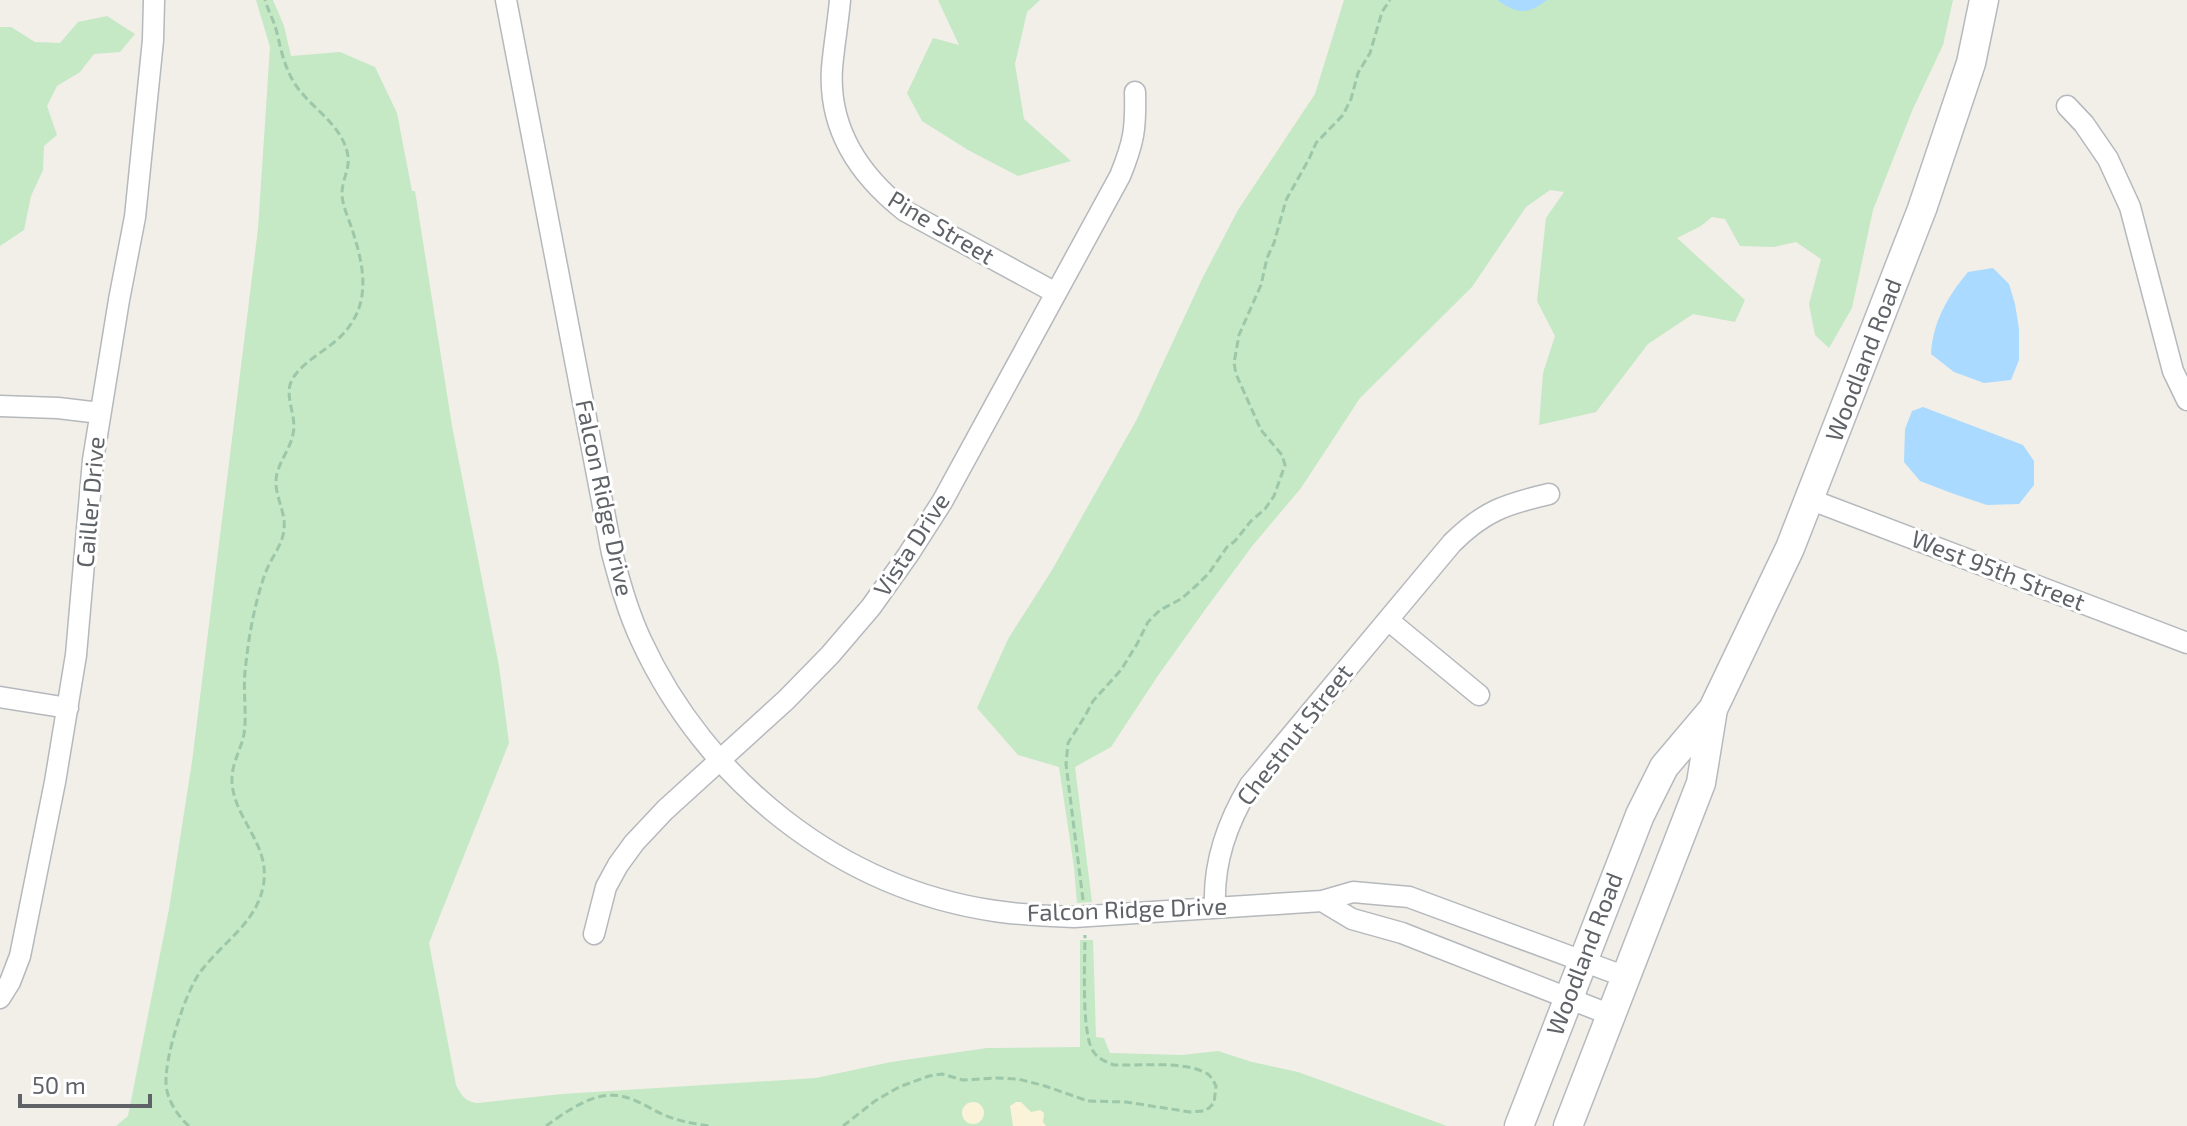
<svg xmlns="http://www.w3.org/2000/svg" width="2187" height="1126" font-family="'Exo 2',sans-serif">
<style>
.green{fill:#c5e8c5}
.sand{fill:#fbf3d9}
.water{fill:#aadaff}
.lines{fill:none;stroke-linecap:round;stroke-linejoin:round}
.minor-casing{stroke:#b5b8bc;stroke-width:23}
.secondary-casing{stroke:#b6babf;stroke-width:31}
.path{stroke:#9cc7a9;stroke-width:3;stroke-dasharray:8 4;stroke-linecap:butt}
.minor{stroke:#fff;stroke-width:20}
.secondary{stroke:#fff;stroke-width:28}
.labels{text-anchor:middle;stroke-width:6;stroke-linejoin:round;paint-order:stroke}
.street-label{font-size:24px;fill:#5f6368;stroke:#fff}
</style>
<rect width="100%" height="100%" fill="#f1efe8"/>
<!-- green -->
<path class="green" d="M 256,0 L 273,0 L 284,26 L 291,56 L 340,52 L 375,67 L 397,113 L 412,191 L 415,191 L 452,426 L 499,666 L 509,743 L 429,943 L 456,1085 C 462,1096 465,1102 478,1103 L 562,1094 L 816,1078 L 891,1062 L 987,1048 L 1080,1047 L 1080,940 L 1093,940 L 1096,1037 L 1104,1038 L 1110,1053 L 1182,1055 L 1218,1051 L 1252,1062 L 1298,1072 L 1447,1126 L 116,1126 L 128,1116 L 169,909 L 192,762 L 258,229 L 270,47 Z
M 938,0 L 1040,0 L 1027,12 L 1015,64 L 1024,119 L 1071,161 L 1018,176 L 968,150 L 922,121 L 907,93 L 933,38 L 959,45 Z
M 1344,0 L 1953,0 L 1943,45 L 1912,111 L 1873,210 L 1852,308 L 1829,348 L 1815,335 L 1809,304 L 1821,259 L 1796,242 L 1774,247 L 1740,246 L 1725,219 L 1712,217 L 1701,226 L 1677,238 L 1745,300 L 1735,322 L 1693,314 L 1648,344 L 1596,412 L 1539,425 L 1543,373 L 1555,336 L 1537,301 L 1546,218 L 1564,192 L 1550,190 L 1526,207 L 1472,287 L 1360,398 L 1301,488 L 1253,545 L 1207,607 L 1157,677 L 1111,747 L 1075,767 L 1092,902 L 1077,903 L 1074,867 L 1059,767 L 1018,755 L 977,708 L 1008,639 L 1052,570 L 1137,419 L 1203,277 L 1238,210 L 1315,94 Z
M 107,16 L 135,34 L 120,52 L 94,54 L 80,72 L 57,86 L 47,106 L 57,135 L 44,146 L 43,170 L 31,196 L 24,230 L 0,246 L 0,27 L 11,27 L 35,42 L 60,43 L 78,22 Z"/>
<!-- sand -->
<path class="sand" d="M 1016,1102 L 1021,1102 L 1031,1112 L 1040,1110 L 1044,1113 L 1043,1122 L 1046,1126 L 1013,1126 L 1010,1106 Z
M962 1113a11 11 0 1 1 22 0a11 11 0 1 1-22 0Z"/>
<!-- water -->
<path class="water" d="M 1497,0 L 1547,0 C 1528,15 1517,14 1497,0 Z
M 1993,268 L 2009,284 L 2015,304 L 2019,329 L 2019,360 L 2011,380 L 1984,383 L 1954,372 L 1931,354 C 1933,322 1947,297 1968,272 Z
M 1923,407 L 2023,445 L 2034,461 L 2034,485 L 2019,504 L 1987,505 L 1954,494 L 1920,481 L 1904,462 L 1905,429 L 1912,411 Z"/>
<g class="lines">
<!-- minor casing -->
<g class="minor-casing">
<path id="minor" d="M 506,0 L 612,553 C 620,583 628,612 641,640 C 706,781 839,888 995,911 C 1021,915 1047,916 1074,917 L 1322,901 L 1353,892 L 1409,897 L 1626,977
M 840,0 C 838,23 834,45 832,68 C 828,129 859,175 905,211 L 1056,293
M 2067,106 L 2084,124 L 2108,159 L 2130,207 L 2173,371 L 2187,400
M 0,406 L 58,408 L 100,413
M 1809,499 L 2187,643
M 1388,620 L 1479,695
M 0,697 L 68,708
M 1322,901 L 1352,919 L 1402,933 L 1611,1015
M 1215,907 C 1213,862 1227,823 1250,785 L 1452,543 C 1484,511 1506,504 1549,494
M 594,934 L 606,887 L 618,865 L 634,843 L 665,810 L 786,700 L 830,655 L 871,607 L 908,555 L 942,502 L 1120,176 C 1134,142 1136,128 1135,92
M 0,998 L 10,982 L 20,956 L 55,782 L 76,655 L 93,460 L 119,300 L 135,217 L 153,40 L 154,0"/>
</g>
<!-- secondary casing -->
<g class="secondary-casing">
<path id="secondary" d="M 1519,1126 L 1640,815 L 1664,767 L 1713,709 L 1790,548 L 1922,209 L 1971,63 L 1984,0
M 1568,1126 L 1701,783 L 1713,709"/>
</g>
<!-- path -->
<path class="path" d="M 1083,900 L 1066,764 L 1068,743 L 1085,716 L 1093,701 L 1121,670 L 1137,644 L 1148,622 L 1160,610 L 1181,599 L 1197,585 L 1209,573 L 1227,547 L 1235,541 L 1251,521 L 1265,509 L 1274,496 L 1285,465 L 1282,455 L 1261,430 L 1236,374 L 1234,363 L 1239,335 L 1261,285 L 1267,258 L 1274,243 L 1286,200 L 1309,159 L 1316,143 L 1343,115 L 1351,99 L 1358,73 L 1370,53 L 1382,12 L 1390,0
M 189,1126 C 178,1117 166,1098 166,1083 C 165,1056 185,992 201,971 C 222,943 256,923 263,887 C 272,845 234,820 232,782 C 231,764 241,750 244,734 C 247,714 243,692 245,672 C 248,640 254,605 265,574 C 270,559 283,545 284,529 C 286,512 275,497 276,480 C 277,464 290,450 293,434 C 297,417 286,401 290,385 C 296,364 329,350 343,334 C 372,303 364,266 352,229 C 348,217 342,205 342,193 C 342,180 350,169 348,156 C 342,121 305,106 291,77 C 283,62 280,45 276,29 C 273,19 268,10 265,0
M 546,1126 C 567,1111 594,1091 621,1096 C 636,1099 649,1108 662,1114 C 677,1121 694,1124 711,1126
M 843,1126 L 875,1101 L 899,1087 L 929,1076 L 942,1074 L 963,1080 L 997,1078 L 1018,1079 L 1045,1086 L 1088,1101 L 1126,1102 L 1190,1112 L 1204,1111 L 1209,1108 L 1214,1103 L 1216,1086 C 1214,1082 1212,1078 1209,1075 C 1189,1060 1138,1066 1114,1065 C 1106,1062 1097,1058 1093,1051 C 1081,1032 1085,960 1085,935"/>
<!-- minor -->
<use href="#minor" class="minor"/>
<!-- secondary -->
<use href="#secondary" class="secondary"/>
</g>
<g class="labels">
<!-- street labels -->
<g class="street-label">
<text transform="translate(941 228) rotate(31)" y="8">Pine Street</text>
<text transform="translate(1864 360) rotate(-69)" y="8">Woodland Road</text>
<text transform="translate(604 498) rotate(78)" y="8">Falcon Ridge Drive</text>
<text transform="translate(91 502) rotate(-85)" y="8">Cailler Drive</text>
<text transform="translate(912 545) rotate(-57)" y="8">Vista Drive</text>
<text transform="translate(1998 571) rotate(21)" y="8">West 95th Street</text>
<text transform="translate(1295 735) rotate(-52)" y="8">Chestnut Street</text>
<text transform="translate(1127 910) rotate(-2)" y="8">Falcon Ridge Drive</text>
<text transform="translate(1585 954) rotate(-69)" y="8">Woodland Road</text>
</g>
</g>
<!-- scale -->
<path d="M20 1094v12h130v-12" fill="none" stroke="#5f6368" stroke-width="4"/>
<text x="32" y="1094" font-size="24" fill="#5f6368" stroke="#ffffff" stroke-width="6" paint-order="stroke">50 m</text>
</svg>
